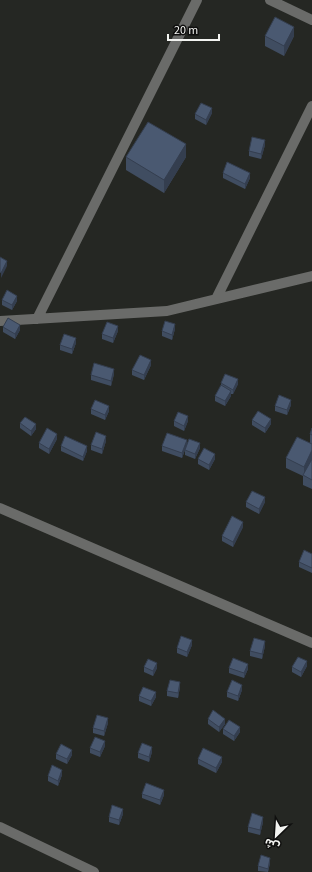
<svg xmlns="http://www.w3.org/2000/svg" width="312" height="872" font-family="'Source Sans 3','Noto Sans Arabic',sans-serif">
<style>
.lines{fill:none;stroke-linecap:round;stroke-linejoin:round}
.street{stroke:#6a6b69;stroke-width:10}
.wall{fill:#404d61}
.shaded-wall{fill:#343e4f}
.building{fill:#4a5971;stroke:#343e4f}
</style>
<rect width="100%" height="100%" fill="#252723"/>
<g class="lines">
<!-- street -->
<path class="street" d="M 270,0 L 312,20
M 216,299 L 312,106
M 37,319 L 197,0
M 0,321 L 167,311 L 312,276
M 0,508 L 312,643
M 0,827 L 94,872"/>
</g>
<!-- wall -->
<path class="wall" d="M 265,36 L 294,36 L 284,56 L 265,46 Z
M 212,113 L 206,125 L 195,119 L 195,114 Z
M 265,145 L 261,159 L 249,156 L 249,151 Z
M 126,157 L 186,157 L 164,193 L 126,170 Z
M 223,173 L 250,178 L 245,189 L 223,178 Z
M 2,300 L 17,301 L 12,310 L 2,305 Z
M 3,327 L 20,330 L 15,339 L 3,332 Z
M 175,329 L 172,340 L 162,336 L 162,331 Z
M 118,331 L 113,343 L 102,339 L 102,334 Z
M 76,343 L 72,354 L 60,350 L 60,345 Z
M 151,365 L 144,380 L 132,375 L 132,370 Z
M 114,374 L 111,386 L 91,380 L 91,375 Z
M 221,383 L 238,384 L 233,394 L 231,394 L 231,396 L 225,406 L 215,401 L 215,396 L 221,386 Z
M 291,405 L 287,415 L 275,411 L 275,406 Z
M 91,409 L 109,411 L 105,420 L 91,414 Z
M 252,420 L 271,424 L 265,433 L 252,425 Z
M 174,421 L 188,421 L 184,431 L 174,426 Z
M 20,423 L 36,429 L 31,436 L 20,428 Z
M 310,434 L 312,435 L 312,489 L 303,485 L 303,476 L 286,468 L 286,458 L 310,443 Z
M 57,439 L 49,454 L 39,448 L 39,443 Z
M 106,441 L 102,454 L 91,450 L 91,445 Z
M 187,445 L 200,448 L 195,459 L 185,455 L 185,450 L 182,458 L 162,451 L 162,446 Z
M 61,446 L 87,451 L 83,461 L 61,451 Z
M 198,459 L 215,459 L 209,470 L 198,464 Z
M 246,502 L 265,502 L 259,514 L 246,507 Z
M 243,527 L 233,547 L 222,541 L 222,536 Z
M 312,554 L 312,573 L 299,567 L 299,562 Z
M 192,645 L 187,657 L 177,653 L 177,648 Z
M 265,646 L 262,659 L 250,656 L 250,651 Z
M 307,666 L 301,677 L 292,672 L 292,667 Z
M 144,667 L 157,668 L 153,676 L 144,672 Z
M 229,668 L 248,669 L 244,678 L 229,673 Z
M 180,687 L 178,698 L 167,696 L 167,691 Z
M 242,690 L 238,701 L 227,697 L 227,692 Z
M 139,696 L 156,697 L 151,706 L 139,701 Z
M 208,719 L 225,724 L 219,732 L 208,724 Z
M 108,723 L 104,736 L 93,733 L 93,728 Z
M 223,729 L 240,732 L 234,741 L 223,734 Z
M 105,746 L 100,757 L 90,753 L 90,748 Z
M 152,752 L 149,762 L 138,758 L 138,753 Z
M 56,754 L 72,755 L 67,764 L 56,759 Z
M 198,759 L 222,762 L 216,773 L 198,764 Z
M 62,775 L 58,786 L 48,781 L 48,776 Z
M 142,794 L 164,795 L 160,805 L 142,798 Z
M 123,814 L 119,825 L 109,822 L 109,817 Z
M 263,822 L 260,835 L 248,832 L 248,827 Z
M 270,863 L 268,872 L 258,871 L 258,866 Z"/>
<!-- shaded-wall -->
<path class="shaded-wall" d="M 294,27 L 294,36 L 284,56 L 284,46 Z
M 212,108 L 212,113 L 206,125 L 206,120 Z
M 265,140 L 265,145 L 261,159 L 261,154 Z
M 186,144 L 186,157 L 164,193 L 164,180 Z
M 250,173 L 250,178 L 245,189 L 245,184 Z
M 7,261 L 7,266 L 1,278 L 1,273 Z
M 17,296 L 17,301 L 12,310 L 12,305 Z
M 175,324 L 175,329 L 172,340 L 172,335 Z
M 20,325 L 20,330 L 15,339 L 15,334 Z
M 118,326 L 118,331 L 113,343 L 113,338 Z
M 76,338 L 76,343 L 72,354 L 72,349 Z
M 151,360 L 151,365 L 144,380 L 144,375 Z
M 114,369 L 114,374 L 111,386 L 111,381 Z
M 238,379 L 238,384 L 233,394 L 233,390 Z
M 231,391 L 231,396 L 225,406 L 225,401 Z
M 291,400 L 291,405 L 287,415 L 287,410 Z
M 109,406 L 109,411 L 105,420 L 105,415 Z
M 188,416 L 188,421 L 184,431 L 184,426 Z
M 271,419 L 271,424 L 265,433 L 265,428 Z
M 36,424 L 36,429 L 31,436 L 31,431 Z
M 57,434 L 57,439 L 49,454 L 49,449 Z
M 106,436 L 106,441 L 102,454 L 102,449 Z
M 187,440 L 187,445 L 182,458 L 182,453 Z
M 200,443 L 200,448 L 195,459 L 195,454 Z
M 87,446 L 87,451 L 83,461 L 83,457 Z
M 312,450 L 312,460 L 304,476 L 304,467 Z
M 215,454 L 215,459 L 209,470 L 209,465 Z
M 265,497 L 265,502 L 259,514 L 259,509 Z
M 243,522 L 243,527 L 233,547 L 233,542 Z
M 192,640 L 192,645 L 187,657 L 187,652 Z
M 265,641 L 265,646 L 262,659 L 262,654 Z
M 307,661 L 307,666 L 301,677 L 301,672 Z
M 157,663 L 157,668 L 153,676 L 153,671 Z
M 248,664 L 248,669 L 244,678 L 244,673 Z
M 180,682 L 180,687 L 178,698 L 178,693 Z
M 242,685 L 242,690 L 238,701 L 238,696 Z
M 156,692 L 156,697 L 151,706 L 151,701 Z
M 108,718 L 108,723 L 104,736 L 104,731 Z
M 225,719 L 225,724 L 219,732 L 219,727 Z
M 240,727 L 240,732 L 234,741 L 234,736 Z
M 105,741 L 105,746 L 100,757 L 100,752 Z
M 152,747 L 152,752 L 149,762 L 149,757 Z
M 72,750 L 72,755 L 67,764 L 67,759 Z
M 222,757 L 222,762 L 216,773 L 216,768 Z
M 62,770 L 62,775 L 58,786 L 58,781 Z
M 164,790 L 164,795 L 160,805 L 160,800 Z
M 123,809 L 123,814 L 119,825 L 119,820 Z
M 263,817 L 263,822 L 260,835 L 260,830 Z
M 270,858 L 270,863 L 268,872 L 268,869 Z"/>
<!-- building -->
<path class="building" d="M 275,17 L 294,27 L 284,46 L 265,36 Z
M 201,103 L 212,108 L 206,120 L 195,114 Z
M 148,122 L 186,144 L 164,180 L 126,157 Z
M 252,137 L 265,140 L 261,154 L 249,151 Z
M 227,162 L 250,173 L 245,184 L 223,173 Z
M 0,257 L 7,261 L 1,273 L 0,272 Z
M 7,290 L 17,296 L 12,305 L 2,300 Z
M 8,318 L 20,325 L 15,334 L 3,327 Z
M 165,321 L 175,324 L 172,335 L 162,331 Z
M 107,322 L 118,326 L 113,338 L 102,334 Z
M 64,334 L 76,338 L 72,349 L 60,345 Z
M 140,355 L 151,360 L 144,375 L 132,370 Z
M 94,363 L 114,369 L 111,381 L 91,375 Z
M 225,374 L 238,379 L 233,390 L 221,383 Z
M 221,385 L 231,391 L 225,401 L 215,396 Z
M 279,395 L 291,400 L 287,410 L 275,406 Z
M 95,400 L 109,406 L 105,415 L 91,409 Z
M 258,411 L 271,419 L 265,428 L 252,420 Z
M 178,412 L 188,416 L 184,426 L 174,421 Z
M 25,417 L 36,424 L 31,431 L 20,423 Z
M 47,428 L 57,434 L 49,449 L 39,443 Z
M 312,428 L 312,435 L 310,434 Z
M 96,432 L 106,436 L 102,449 L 91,445 Z
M 167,433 L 187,440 L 182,453 L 162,446 Z
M 65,436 L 87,446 L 83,457 L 61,446 Z
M 297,437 L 312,444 L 312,450 L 304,467 L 286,458 Z
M 189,439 L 200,443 L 195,454 L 185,450 Z
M 204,448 L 215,454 L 209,465 L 198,459 Z
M 312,459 L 312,480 L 303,475 Z
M 252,491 L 265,497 L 259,509 L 246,502 Z
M 232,516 L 243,522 L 233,542 L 222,536 Z
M 304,550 L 312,554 L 312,568 L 299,562 Z
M 181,636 L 192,640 L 187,652 L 177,648 Z
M 254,638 L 265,641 L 262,654 L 250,651 Z
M 298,657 L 307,661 L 301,672 L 292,667 Z
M 233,658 L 248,664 L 244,673 L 229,668 Z
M 148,659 L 157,663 L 153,671 L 144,667 Z
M 170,680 L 180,682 L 178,693 L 167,691 Z
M 232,680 L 242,685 L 238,696 L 227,692 Z
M 143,687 L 156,692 L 151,701 L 139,696 Z
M 213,710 L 225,719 L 219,727 L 208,719 Z
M 97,715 L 108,718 L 104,731 L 93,728 Z
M 229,720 L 240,727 L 234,736 L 223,729 Z
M 95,737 L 105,741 L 100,752 L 90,748 Z
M 142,743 L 152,747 L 149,757 L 138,753 Z
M 61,744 L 72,750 L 67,759 L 56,754 Z
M 203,748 L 222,757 L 216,768 L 198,759 Z
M 52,765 L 62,770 L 58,781 L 48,776 Z
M 146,783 L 164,790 L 160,800 L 142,794 Z
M 112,805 L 123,809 L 119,820 L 109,817 Z
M 252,813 L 263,817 L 260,830 L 248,827 Z
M 261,855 L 270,858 L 268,869 L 258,866 Z"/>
<!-- north arrow -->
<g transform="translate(276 836) rotate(205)" stroke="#0f0f0e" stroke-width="3" paint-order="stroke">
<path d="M0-3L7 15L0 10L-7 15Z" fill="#f3f4f1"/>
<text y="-6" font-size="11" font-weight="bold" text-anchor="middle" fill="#f3f4f1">ش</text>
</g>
<!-- scale -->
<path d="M168 34v6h51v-6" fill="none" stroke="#f3f4f1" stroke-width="2"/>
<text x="174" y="34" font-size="12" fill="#f3f4f1" stroke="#0f0f0e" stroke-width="3" paint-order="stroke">20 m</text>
</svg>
